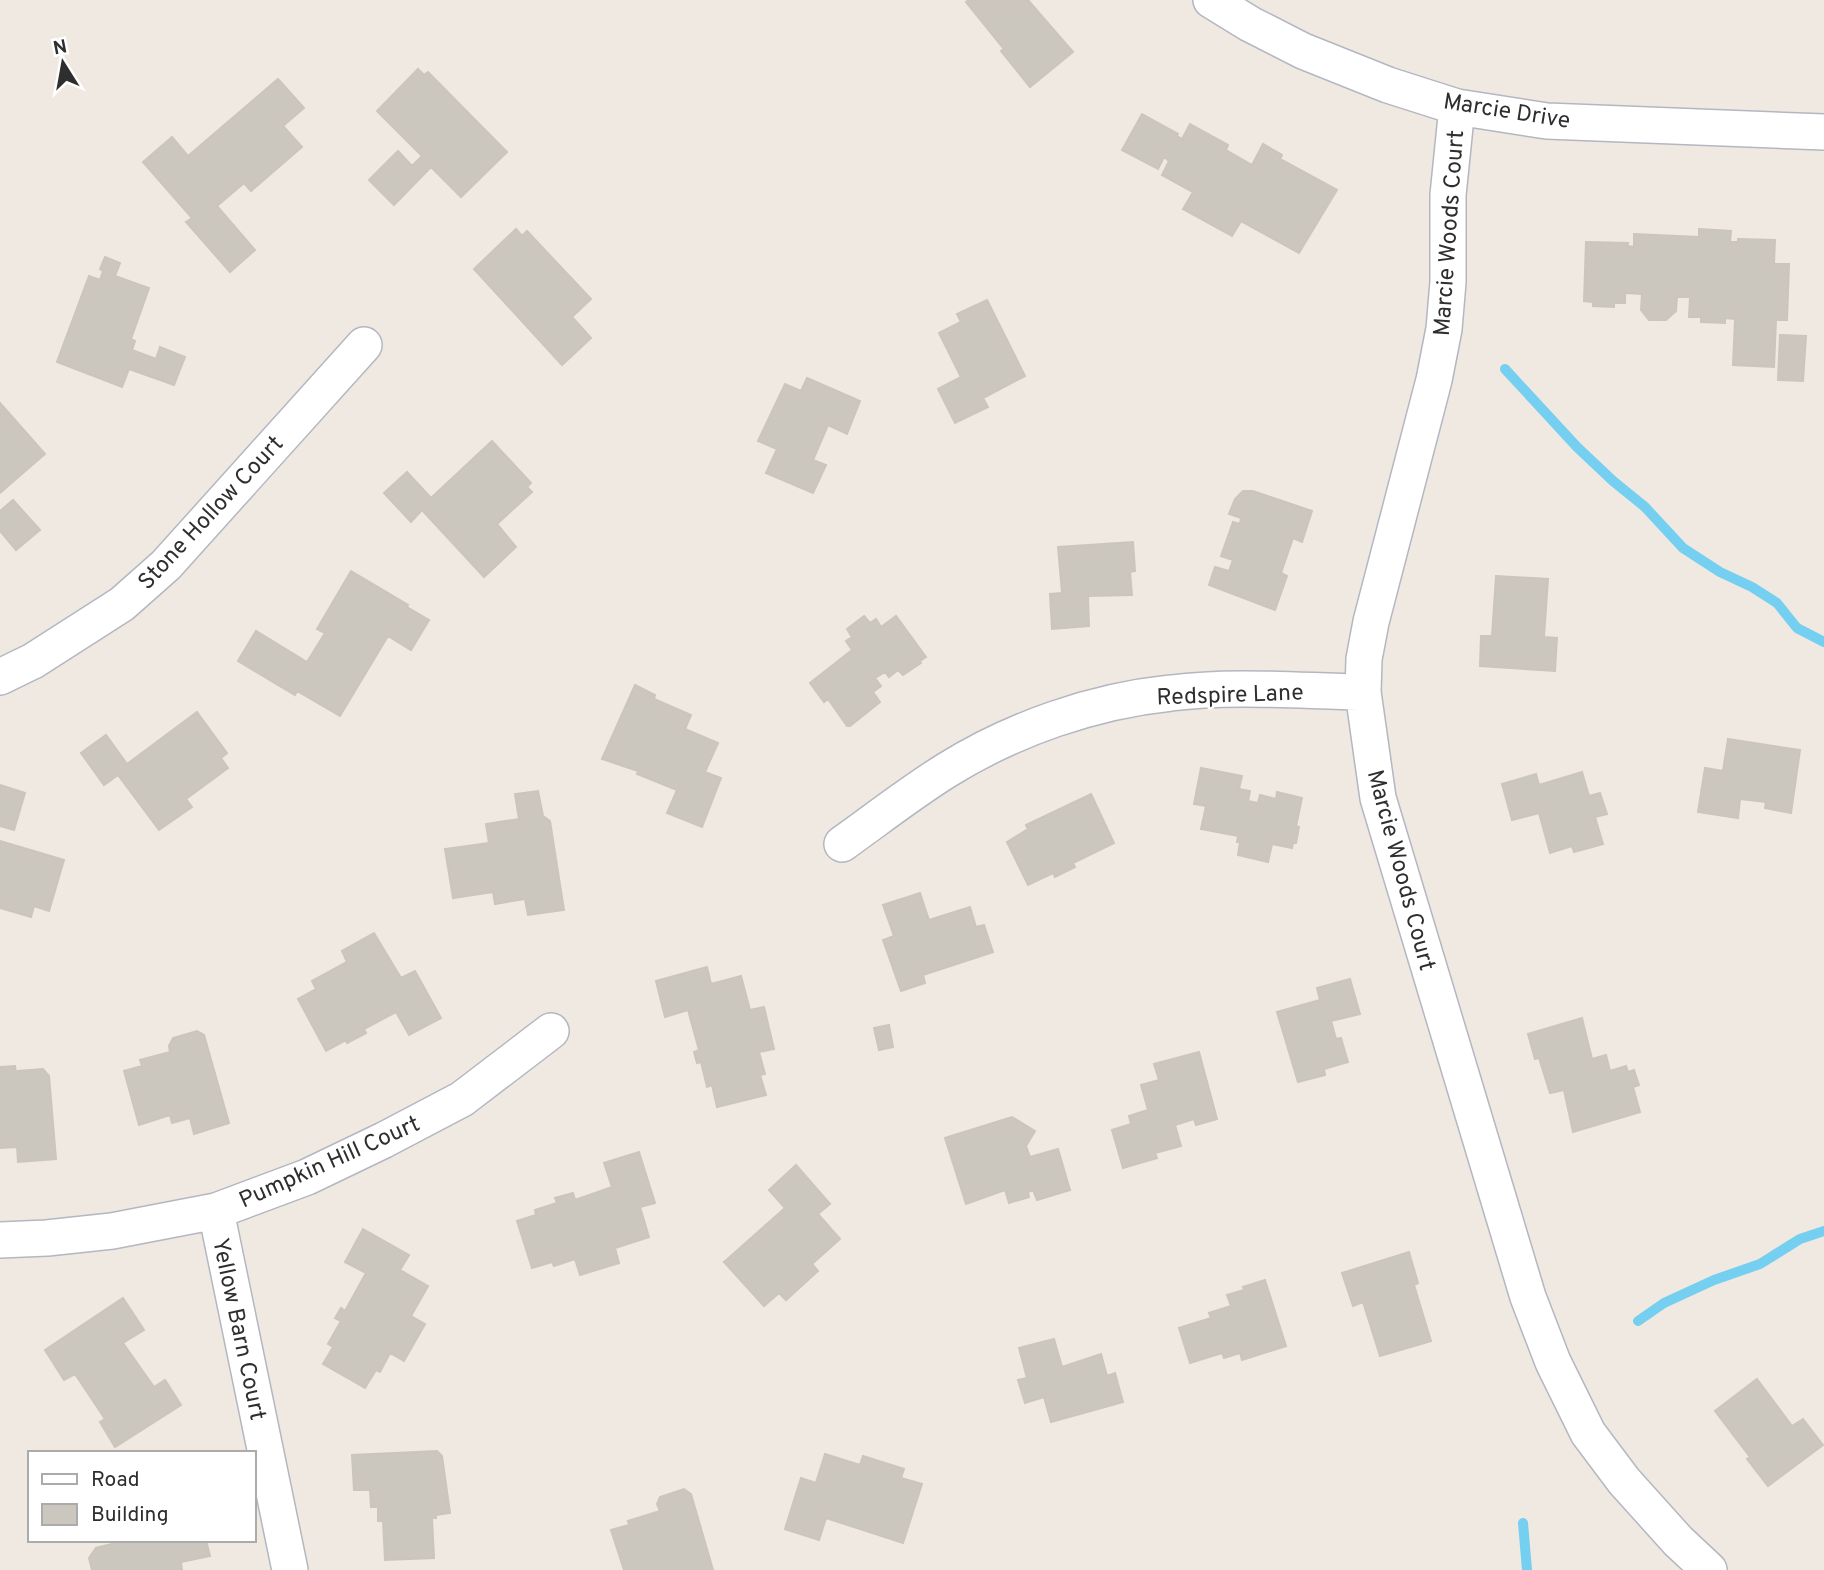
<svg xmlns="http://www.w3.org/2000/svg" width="1824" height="1570" font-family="Overpass,sans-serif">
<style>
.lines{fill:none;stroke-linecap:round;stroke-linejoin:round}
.stream{stroke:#75cff0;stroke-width:10}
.building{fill:#cbc7bf;stroke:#cbc5ba;stroke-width:2}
.street-casing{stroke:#b4b7c1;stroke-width:38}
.street{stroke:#fff;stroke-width:35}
.labels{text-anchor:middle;stroke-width:5;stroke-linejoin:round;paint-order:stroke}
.street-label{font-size:23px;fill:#2e2e2e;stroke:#fff}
</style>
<rect width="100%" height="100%" fill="#efe9e1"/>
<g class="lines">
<!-- stream -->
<path class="stream" d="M 1505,369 L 1577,447 L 1613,481 L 1645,507 L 1683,548 L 1720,572 L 1752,587 L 1777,603 L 1797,628 L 1824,642
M 1638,1321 L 1664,1303 L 1714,1280 L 1760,1264 L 1800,1239 L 1824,1231
M 1523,1523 L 1527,1570"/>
</g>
<!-- building -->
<path class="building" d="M 968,0 L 1028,0 L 1073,52 L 1030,87 L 1001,51 L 1004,49 L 966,2 Z
M 418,69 L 424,75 L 428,72 L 507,152 L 461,197 L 431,167 L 394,205 L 369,180 L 398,151 L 412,166 L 422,156 L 377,111 Z
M 278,79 L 304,108 L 283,126 L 302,147 L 251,191 L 244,183 L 217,206 L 255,250 L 230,272 L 186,222 L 192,218 L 143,162 L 172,137 L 188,156 Z
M 1142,114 L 1178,134 L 1177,136 L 1182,139 L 1190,124 L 1228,145 L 1226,150 L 1252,165 L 1263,144 L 1282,155 L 1280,159 L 1337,190 L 1299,253 L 1241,221 L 1232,236 L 1183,209 L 1193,192 L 1162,175 L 1169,161 L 1164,157 L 1158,169 L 1122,150 Z
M 516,229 L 522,236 L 527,231 L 591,299 L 572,317 L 591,338 L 562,365 L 474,269 Z
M 1699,229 L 1731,231 L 1730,242 L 1738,242 L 1738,239 L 1775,240 L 1774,264 L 1789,264 L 1787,320 L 1776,320 L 1774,367 L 1733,365 L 1735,319 L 1725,318 L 1725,323 L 1701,322 L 1701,317 L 1689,317 L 1690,297 L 1677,297 L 1676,311 L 1666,320 L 1649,320 L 1641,310 L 1642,294 L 1625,293 L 1625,303 L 1614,303 L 1614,307 L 1593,306 L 1593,302 L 1584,301 L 1586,242 L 1628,243 L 1627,246 L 1634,247 L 1634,234 L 1699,237 Z
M 105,257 L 120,263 L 115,276 L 149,288 L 131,339 L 135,341 L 132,350 L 156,359 L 160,347 L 185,357 L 174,385 L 129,369 L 122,387 L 57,362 L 89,276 L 100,280 L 103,271 L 100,269 Z
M 987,300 L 1025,376 L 983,398 L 988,407 L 955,423 L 938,389 L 961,377 L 939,333 L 961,322 L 957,314 Z
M 1780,335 L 1806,336 L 1803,381 L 1778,380 Z
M 807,378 L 860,401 L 847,434 L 828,425 L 813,460 L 826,465 L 813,493 L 766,473 L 777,449 L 758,441 L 785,384 L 801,391 Z
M 0,403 L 45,454 L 0,493 Z
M 492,441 L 531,483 L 527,487 L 532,492 L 497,524 L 516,547 L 484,577 L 422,510 L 411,522 L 384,493 L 407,472 L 431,498 Z
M 1243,491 L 1253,491 L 1312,511 L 1302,542 L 1293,538 L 1281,573 L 1287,576 L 1275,610 L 1209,585 L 1215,567 L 1229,571 L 1233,560 L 1221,556 L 1233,522 L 1240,524 L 1241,518 L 1229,514 L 1235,499 Z
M 13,500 L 40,530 L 16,550 L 0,531 L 0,511 Z
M 1133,542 L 1135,571 L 1130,572 L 1132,595 L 1088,596 L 1089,626 L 1052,629 L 1050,594 L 1062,593 L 1058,547 Z
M 351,571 L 408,605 L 407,607 L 429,620 L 411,650 L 388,636 L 340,716 L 297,691 L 295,695 L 238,661 L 256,631 L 307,662 L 325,633 L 317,629 Z
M 1496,576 L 1548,579 L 1544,637 L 1557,638 L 1555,671 L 1480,666 L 1481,636 L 1492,636 Z
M 864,616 L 870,623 L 876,619 L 881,627 L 896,616 L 926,657 L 920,661 L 921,663 L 903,675 L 898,670 L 889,677 L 885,672 L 875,678 L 881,686 L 873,692 L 880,702 L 850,726 L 847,726 L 828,699 L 824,702 L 810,683 L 852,650 L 846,641 L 852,637 L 847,629 Z
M 635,685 L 655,695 L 654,699 L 691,715 L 685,729 L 718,743 L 705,772 L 721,778 L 702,827 L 667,813 L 677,790 L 637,774 L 638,771 L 602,759 Z
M 197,712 L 227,753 L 221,758 L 228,768 L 186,799 L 192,807 L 159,830 L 118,775 L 104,785 L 81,753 L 106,735 L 127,764 Z
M 1728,739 L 1800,750 L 1791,813 L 1765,808 L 1766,802 L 1740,799 L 1738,818 L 1698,812 L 1705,768 L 1723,771 Z
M 1201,768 L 1242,776 L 1239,789 L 1250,791 L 1248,801 L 1258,803 L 1260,795 L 1276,799 L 1277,792 L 1302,798 L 1296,826 L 1299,827 L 1296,843 L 1293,843 L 1292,848 L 1272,844 L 1268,862 L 1238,855 L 1240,842 L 1237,842 L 1238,836 L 1201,829 L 1206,806 L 1194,804 Z
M 1582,772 L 1589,796 L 1600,793 L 1607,814 L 1595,817 L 1603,844 L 1574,852 L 1572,846 L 1550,853 L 1539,813 L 1512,820 L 1502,784 L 1536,774 L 1539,785 Z
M 0,785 L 25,793 L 14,830 L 0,826 Z
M 538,791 L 543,816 L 550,821 L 564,910 L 528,915 L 525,899 L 495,904 L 493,892 L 453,898 L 445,849 L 489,843 L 486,824 L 519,819 L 515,794 Z
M 1091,794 L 1114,843 L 1073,863 L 1075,867 L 1055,877 L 1053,873 L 1028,885 L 1007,842 L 1028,829 L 1026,825 Z
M 0,841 L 64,860 L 49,911 L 34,906 L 31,917 L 0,908 Z
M 920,893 L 929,920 L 970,907 L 976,927 L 984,925 L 993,952 L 923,975 L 925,983 L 901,991 L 883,940 L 894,936 L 883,905 Z
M 374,933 L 401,978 L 415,971 L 441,1018 L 409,1035 L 396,1012 L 364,1029 L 366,1033 L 347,1043 L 346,1040 L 326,1051 L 298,999 L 316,989 L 312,981 L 347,962 L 342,951 Z
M 707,967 L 711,984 L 741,976 L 750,1010 L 764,1007 L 774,1049 L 759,1052 L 765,1074 L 760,1075 L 766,1095 L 717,1107 L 712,1085 L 707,1087 L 701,1062 L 697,1063 L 694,1052 L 699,1050 L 688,1010 L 665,1017 L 656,981 Z
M 1350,979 L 1360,1014 L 1331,1021 L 1336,1039 L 1341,1038 L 1348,1062 L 1324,1069 L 1325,1075 L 1298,1082 L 1277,1012 L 1320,1000 L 1317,988 Z
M 1582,1018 L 1592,1059 L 1606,1055 L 1610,1071 L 1626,1066 L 1628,1072 L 1634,1070 L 1639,1085 L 1633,1087 L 1640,1112 L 1573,1132 L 1564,1090 L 1550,1093 L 1539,1058 L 1535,1059 L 1528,1034 Z
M 889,1025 L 893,1047 L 879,1050 L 874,1028 Z
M 197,1031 L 204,1035 L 229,1123 L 194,1134 L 190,1118 L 172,1123 L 170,1115 L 139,1125 L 124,1071 L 142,1066 L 140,1060 L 170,1052 L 169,1046 L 173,1038 Z
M 1199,1052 L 1217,1119 L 1196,1125 L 1194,1119 L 1175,1125 L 1181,1146 L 1155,1153 L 1157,1158 L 1123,1168 L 1112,1130 L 1131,1124 L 1129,1116 L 1148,1110 L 1141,1085 L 1159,1080 L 1154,1064 Z
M 15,1066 L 16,1073 L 18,1071 L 43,1069 L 49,1076 L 56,1159 L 18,1162 L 17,1147 L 0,1148 L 0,1067 Z
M 1012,1117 L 1035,1131 L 1026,1146 L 1030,1157 L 1058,1149 L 1070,1190 L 1037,1200 L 1033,1190 L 1028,1192 L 1029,1197 L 1009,1203 L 1005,1190 L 966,1204 L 945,1138 Z
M 639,1152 L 655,1203 L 640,1207 L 649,1237 L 615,1248 L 619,1263 L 580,1275 L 575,1259 L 554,1266 L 552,1262 L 532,1268 L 517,1221 L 536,1215 L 535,1210 L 557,1203 L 555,1198 L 573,1193 L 575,1200 L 612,1187 L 604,1163 Z
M 796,1165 L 830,1204 L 818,1214 L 840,1239 L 812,1264 L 818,1271 L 786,1300 L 779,1293 L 764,1306 L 724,1262 L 785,1208 L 769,1190 Z
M 363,1229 L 409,1255 L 400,1270 L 428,1286 L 411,1316 L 425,1324 L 404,1361 L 390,1353 L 380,1372 L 376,1370 L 365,1388 L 323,1364 L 333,1347 L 328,1344 L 341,1321 L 335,1318 L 341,1308 L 345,1311 L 366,1273 L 345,1262 Z
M 1409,1252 L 1418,1283 L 1414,1285 L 1431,1341 L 1380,1356 L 1363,1302 L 1353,1306 L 1342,1273 Z
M 1265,1280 L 1286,1346 L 1242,1360 L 1240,1353 L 1224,1358 L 1222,1353 L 1190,1363 L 1179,1328 L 1211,1318 L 1209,1313 L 1231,1306 L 1227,1295 L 1244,1290 L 1243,1287 Z
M 123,1298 L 144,1330 L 123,1343 L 154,1387 L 165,1380 L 181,1405 L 115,1447 L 100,1422 L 105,1419 L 75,1374 L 64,1380 L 45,1350 Z
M 1054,1339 L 1062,1367 L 1101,1354 L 1107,1376 L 1115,1373 L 1123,1402 L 1051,1422 L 1044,1397 L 1025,1403 L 1018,1380 L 1027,1378 L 1019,1348 Z
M 1757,1379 L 1792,1426 L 1803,1419 L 1823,1445 L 1768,1486 L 1747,1459 L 1750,1457 L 1715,1411 Z
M 437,1451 L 442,1456 L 450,1513 L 436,1515 L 436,1518 L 432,1518 L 434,1558 L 385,1560 L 383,1521 L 378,1521 L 378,1507 L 371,1507 L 370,1490 L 354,1490 L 352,1455 Z
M 825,1454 L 860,1465 L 863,1456 L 904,1469 L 901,1478 L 922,1484 L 903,1543 L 826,1518 L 819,1540 L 785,1529 L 801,1478 L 816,1483 Z
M 684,1489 L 691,1494 L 713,1570 L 624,1570 L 611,1530 L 629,1525 L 628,1521 L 660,1511 L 657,1504 L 660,1497 Z
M 111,1540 L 206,1540 L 210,1556 L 181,1562 L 182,1570 L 92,1570 L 89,1558 L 96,1548 L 112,1544 Z"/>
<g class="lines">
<!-- street casing -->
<g class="street-casing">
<path id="street" d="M 1211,0 L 1250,24 L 1303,51 L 1388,85 L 1457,107 L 1547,121 L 1824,132
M 1457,107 L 1448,195 L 1448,282 L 1444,329 L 1434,380 L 1371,622 L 1364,659 L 1363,692 L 1378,798 L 1528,1297 L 1553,1362 L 1588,1433 L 1624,1481 L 1678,1541 L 1709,1570
M 0,677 L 33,661 L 122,604 L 166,565 L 364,345
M 842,844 C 877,819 910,793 947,770 C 1013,729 1093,701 1171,693 C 1234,685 1299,691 1363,692
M 216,1211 L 290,1570
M 0,1240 L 47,1238 L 112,1231 L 216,1211 L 307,1177 L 384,1140 L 462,1099 L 551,1031"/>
</g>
<!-- street -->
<use href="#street" class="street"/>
</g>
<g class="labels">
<!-- street labels -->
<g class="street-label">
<text transform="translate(1507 110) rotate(9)" y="8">Marcie Drive</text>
<text transform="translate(1448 233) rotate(-86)" y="8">Marcie Woods Court</text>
<text transform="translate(210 512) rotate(-47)" y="8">Stone Hollow Court</text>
<text transform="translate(1230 694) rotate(-2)" y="8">Redspire Lane</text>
<text transform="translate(1402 870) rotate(75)" y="8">Marcie Woods Court</text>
<text transform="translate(329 1161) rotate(-24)" y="8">Pumpkin Hill Court</text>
<text transform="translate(240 1329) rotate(78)" y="8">Yellow Barn Court</text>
</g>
</g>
<!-- legend -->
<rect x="28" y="1451" width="228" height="91" fill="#ffffff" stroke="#ababab" stroke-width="2"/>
<rect x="42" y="1474" width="35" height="10" fill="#ffffff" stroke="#ababab" stroke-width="2"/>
<text x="91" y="1486" font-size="21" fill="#2e2e2e">Road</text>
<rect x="42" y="1504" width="35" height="21" fill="#cbc7bf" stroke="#ababab" stroke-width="2"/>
<text x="91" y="1521" font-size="21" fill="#2e2e2e">Building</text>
<!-- north arrow -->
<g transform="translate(63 63) rotate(349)" stroke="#ffffff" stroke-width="5" paint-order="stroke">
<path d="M0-5L12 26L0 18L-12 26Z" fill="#2e2e2e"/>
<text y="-10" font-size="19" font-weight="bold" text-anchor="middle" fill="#2e2e2e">N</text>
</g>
</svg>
